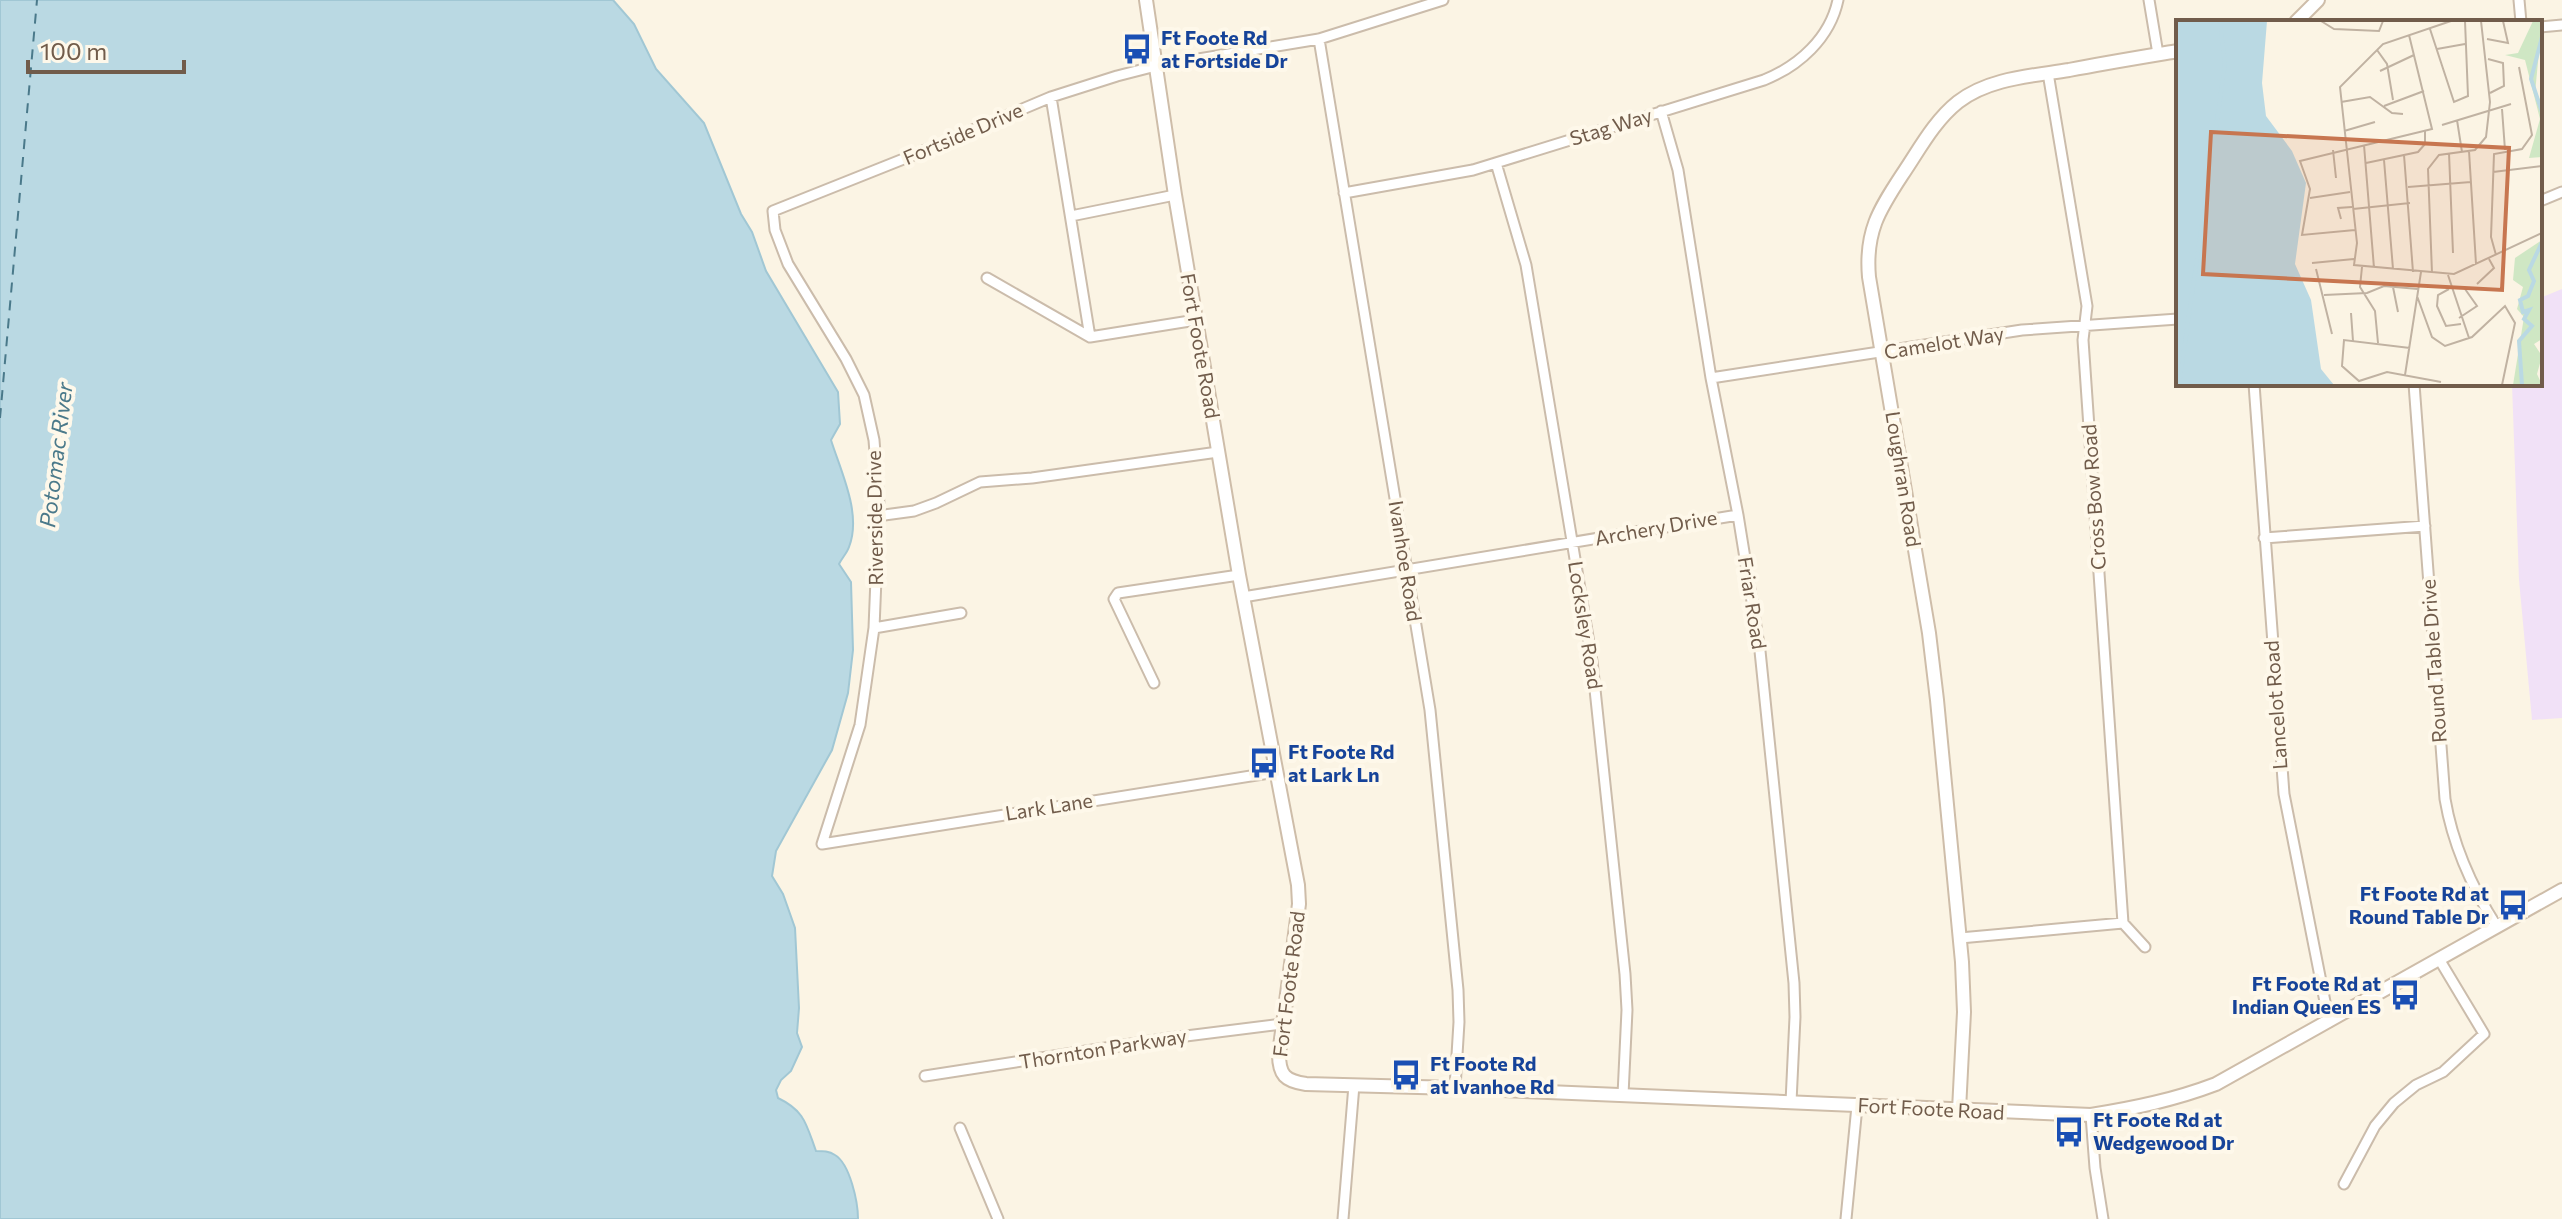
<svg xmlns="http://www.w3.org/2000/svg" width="2562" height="1219" font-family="Commissioner,sans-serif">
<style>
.education{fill:#f1e1f7}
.water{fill:#bad9e3;stroke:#a1c7d4;stroke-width:2}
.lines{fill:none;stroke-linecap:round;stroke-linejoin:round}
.ferry{stroke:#4a798a;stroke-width:2;stroke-dasharray:10 8;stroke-linecap:butt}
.street-casing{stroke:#cbbcab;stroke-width:13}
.secondary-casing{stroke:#cebda9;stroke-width:16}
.street{stroke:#fff;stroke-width:9}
.secondary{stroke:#fff;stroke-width:12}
.labels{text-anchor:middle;stroke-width:8;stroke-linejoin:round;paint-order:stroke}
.transit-label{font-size:20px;font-weight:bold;fill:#164399;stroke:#fef8ea;text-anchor:start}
.street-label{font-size:20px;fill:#715c4b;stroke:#fef8ea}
.water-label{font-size:22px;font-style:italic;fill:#4a798a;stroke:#fef8ea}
.inset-river{fill:none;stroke:#bad9e3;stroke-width:4}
.inset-road{fill:none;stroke:#c0b2a2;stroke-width:2}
.view{fill:#c77650;fill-opacity:0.15;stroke:#c77650;stroke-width:4}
.inset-edge{fill:none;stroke:#715c4b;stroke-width:4}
</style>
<rect width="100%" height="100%" fill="#fbf4e4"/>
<!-- education -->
<path class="education" d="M 2562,289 L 2562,718 L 2532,720 L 2519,580 L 2512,384 L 2540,384 L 2540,298 Z"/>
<!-- water -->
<path class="water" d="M 0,0 L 613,0 L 634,24 L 656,69 L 704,123 L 741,214 L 752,232 L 766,271 L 838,392 L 840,424 L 831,440 C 841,472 862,514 849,547 C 847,553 842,558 839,564 L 851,582 L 853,650 L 848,693 L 832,750 L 776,851 L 772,876 L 783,894 L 795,928 L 799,1008 L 797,1033 L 802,1047 L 791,1071 L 781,1080 L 776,1090 L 778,1098 C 805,1111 806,1124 816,1151 C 823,1151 829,1151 835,1155 C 850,1164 858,1202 858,1219 L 0,1219 Z"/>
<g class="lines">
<!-- ferry -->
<path class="ferry" d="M 0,418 L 37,0"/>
<!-- street casing -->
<g class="street-casing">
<path id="street" d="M 2149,0 L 2158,54
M 2519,0 L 2521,22
M 2540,27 L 2562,25
M 1319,39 L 1430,710 L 1458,990 L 1459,1022 L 1455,1088
M 2048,73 L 2087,306 L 2083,340 L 2123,923
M 1051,97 L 1090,337
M 1661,111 L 1678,170 L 1711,378 L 1738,515 L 1760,651 L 1794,983 L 1795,1017 L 1791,1102
M 1496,163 L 1526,265 L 1592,661 L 1625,974 L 1627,1010 L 1623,1095
M 1344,193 L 1473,170 L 1764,80 C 1799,66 1830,38 1838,0
M 2540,201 L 2562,192
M 1071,216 L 1175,195
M 987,278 L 1090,337
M 1090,337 L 1196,320
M 1711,378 L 2022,330 L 2178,319
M 2254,384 L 2284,794 L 2329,1022
M 2414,384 L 2445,799 C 2453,846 2471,886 2497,927
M 877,516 L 914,511 L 936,503 L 980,482 L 1032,478 L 1218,452
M 2264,538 L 2425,526
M 1243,597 L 1738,515
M 874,628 L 961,613
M 1154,683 L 1114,599 L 1118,593 L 1239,575
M 1276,772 L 822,844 L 860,725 L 874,628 L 879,504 L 874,440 L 864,395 L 846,359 L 788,264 L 775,230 L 773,211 L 911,156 L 1051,97 L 1117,76 L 1156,66 L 1319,39 L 1443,0
M 2123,923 L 2145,947
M 1960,938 L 2123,923
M 925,1076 L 1170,1038 L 1282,1024
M 2091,1115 L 2095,1168 L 2103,1219
M 960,1128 L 998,1219
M 2344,1184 L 2375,1126 L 2394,1103 L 2416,1085 L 2443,1072 L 2484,1034 L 2439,959
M 1343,1219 L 1354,1085
M 1846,1219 L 1857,1106"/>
</g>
<!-- secondary casing -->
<g class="secondary-casing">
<path id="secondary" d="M 1146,0 L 1175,195 L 1239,575 L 1298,885 L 1299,904 L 1279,1054 C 1279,1075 1285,1081 1306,1084 L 1455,1088 L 2091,1115 C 2134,1108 2174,1100 2216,1084 L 2562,890
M 2296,22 L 2318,0
M 1959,1110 L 1964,1012 L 1962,962 L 1937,700 L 1929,633 L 1869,277 C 1865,232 1879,210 1902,175 C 1919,150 1934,121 1958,102 C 1989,78 2032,76 2069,70 C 2105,63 2142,57 2178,51"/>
</g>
<!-- street -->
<use href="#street" class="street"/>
<!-- secondary -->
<use href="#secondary" class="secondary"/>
</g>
<!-- icons -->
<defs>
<g id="bus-bare" transform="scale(2.4)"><path d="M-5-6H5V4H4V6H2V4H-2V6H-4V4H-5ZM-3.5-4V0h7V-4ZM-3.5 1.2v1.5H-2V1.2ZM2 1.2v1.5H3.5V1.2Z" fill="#1a4fb4" stroke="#fef8ea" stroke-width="2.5" paint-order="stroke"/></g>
</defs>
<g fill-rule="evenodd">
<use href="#bus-bare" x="1137" y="49"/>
<use href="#bus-bare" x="1264" y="763"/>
<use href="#bus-bare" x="2513" y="905"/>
<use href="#bus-bare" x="2405" y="995"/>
<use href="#bus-bare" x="1406" y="1075"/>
<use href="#bus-bare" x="2069" y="1132"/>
</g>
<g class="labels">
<!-- transit labels -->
<g class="transit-label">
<text x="1161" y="45">Ft Foote Rd<tspan x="1161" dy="23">at Fortside Dr</tspan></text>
<text x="1288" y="759">Ft Foote Rd<tspan x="1288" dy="23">at Lark Ln</tspan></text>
<text x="2489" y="901" text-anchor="end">Ft Foote Rd at<tspan x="2489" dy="23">Round Table Dr</tspan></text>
<text x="2381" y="991" text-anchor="end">Ft Foote Rd at<tspan x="2381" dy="23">Indian Queen ES</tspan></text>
<text x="1430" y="1071">Ft Foote Rd<tspan x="1430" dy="23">at Ivanhoe Rd</tspan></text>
<text x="2093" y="1127">Ft Foote Rd at<tspan x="2093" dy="23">Wedgewood Dr</tspan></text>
</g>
<!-- street labels -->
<g class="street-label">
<text transform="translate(1611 127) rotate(-17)" y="7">Stag Way</text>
<text transform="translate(963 134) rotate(-23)" y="7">Fortside Drive</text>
<text transform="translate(1944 343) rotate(-9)" y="7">Camelot Way</text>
<text transform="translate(1200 346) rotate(80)" y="7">Fort Foote Road</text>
<text transform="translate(1903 479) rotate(81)" y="7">Loughran Road</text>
<text transform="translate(2094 497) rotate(-94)" y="7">Cross Bow Road</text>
<text transform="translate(875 518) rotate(-91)" y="7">Riverside Drive</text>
<text transform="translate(1656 528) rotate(-10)" y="7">Archery Drive</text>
<text transform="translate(1405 561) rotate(81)" y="7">Ivanhoe Road</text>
<text transform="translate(1752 603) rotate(81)" y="7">Friar Road</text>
<text transform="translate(1585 625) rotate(81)" y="7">Locksley Road</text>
<text transform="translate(2434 661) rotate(-94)" y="7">Round Table Drive</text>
<text transform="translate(2276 705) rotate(-94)" y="7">Lancelot Road</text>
<text transform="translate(1049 807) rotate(-9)" y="7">Lark Lane</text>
<text transform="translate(1289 984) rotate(-83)" y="7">Fort Foote Road</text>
<text transform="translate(1103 1049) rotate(-9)" y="7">Thornton Parkway</text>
<text transform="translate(1931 1109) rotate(3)" y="7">Fort Foote Road</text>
</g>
<!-- water labels -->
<g class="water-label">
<text transform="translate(56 455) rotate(-83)" y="8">Potomac River</text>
</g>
</g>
<!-- overview -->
<g transform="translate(2176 20)">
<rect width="366" height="366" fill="#fbf4e4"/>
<path d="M 357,1 L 366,1 L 359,73 L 366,82 L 366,137 L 353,138 L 364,99 L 349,40 L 329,35 L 342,33 ZM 366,220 L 366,319 L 358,324 L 366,336 L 361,354 L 366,365 L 337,365 L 348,297 L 341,289 L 347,267 L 337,260 L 339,238 Z" fill="#cfe7c4"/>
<path d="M 0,1 L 91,1 L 86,63 L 90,96 L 116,131 L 130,163 L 119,244 L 135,280 L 145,349 L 158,365 L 0,365 Z" fill="#bad9e3"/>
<path class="inset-river" d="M 366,17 L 355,59 L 366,92M 3,365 L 49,44 L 44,1M 346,365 L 343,321 L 356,306 L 348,299 L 353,290 L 347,292 L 344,280 L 352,276 L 358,261 L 353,250 L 366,222"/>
<path class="inset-road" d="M 145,1 L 158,9 L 203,11 L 207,1M 275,1 L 207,24 L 164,67 L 181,223 L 178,245 L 278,254 L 366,213M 254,9 L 278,82 L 292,76 L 289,1M 311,19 L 332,23 L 327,1M 261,29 L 289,24M 201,30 L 211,44 L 217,80M 312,39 L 327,43 L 328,66 L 314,73M 204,51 L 238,35M 165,82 L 194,77 L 216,93 L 227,94M 208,86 L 248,71M 326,89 L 329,130M 281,100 L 286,132M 266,105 L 335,84M 168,111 L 199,102M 188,125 L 198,248M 157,130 L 160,158M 293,131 L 300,244M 273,133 L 277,233M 228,135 L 237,252M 208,140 L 217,249M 190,143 L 242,132 L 249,124 L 249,110M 317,152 L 366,146M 232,167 L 295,162M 134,178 L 174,172M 177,189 L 234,183M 165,199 L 162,188 L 176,187M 179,210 L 126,215 L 134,169 L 124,141 L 256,109 L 233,15M 320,235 L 315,217 L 318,134 L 346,129 L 356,115 L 343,47M 136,243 L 178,239M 186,247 L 184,267 L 199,291 L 202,323M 140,249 L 156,314M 256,253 L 252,149 L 263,135 L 299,130 L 310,117 L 314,82 L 305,1M 272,255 L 293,318M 301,264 L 318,248 L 313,239M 217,267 L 222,292M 273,269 L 262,275 L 261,286 L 270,306 L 285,304M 148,275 L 191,273 L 208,266 L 242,269M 241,276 L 256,317 L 269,326 L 296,317 L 329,286 L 339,303 L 326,365M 175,293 L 177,321M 283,298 L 301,286 L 289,269M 234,328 L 168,320 L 166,346 L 183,361 L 211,352 L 265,362M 229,355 L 245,252"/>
<path class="view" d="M 35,112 L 333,128 L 326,270 L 27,254 Z"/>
<rect width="366" height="366" class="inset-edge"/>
</g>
<!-- scale -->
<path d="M28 60v12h156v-12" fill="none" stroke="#715c4b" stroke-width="4"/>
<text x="40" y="60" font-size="24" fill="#715c4b" stroke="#fef8ea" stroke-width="6" paint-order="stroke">100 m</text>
</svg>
